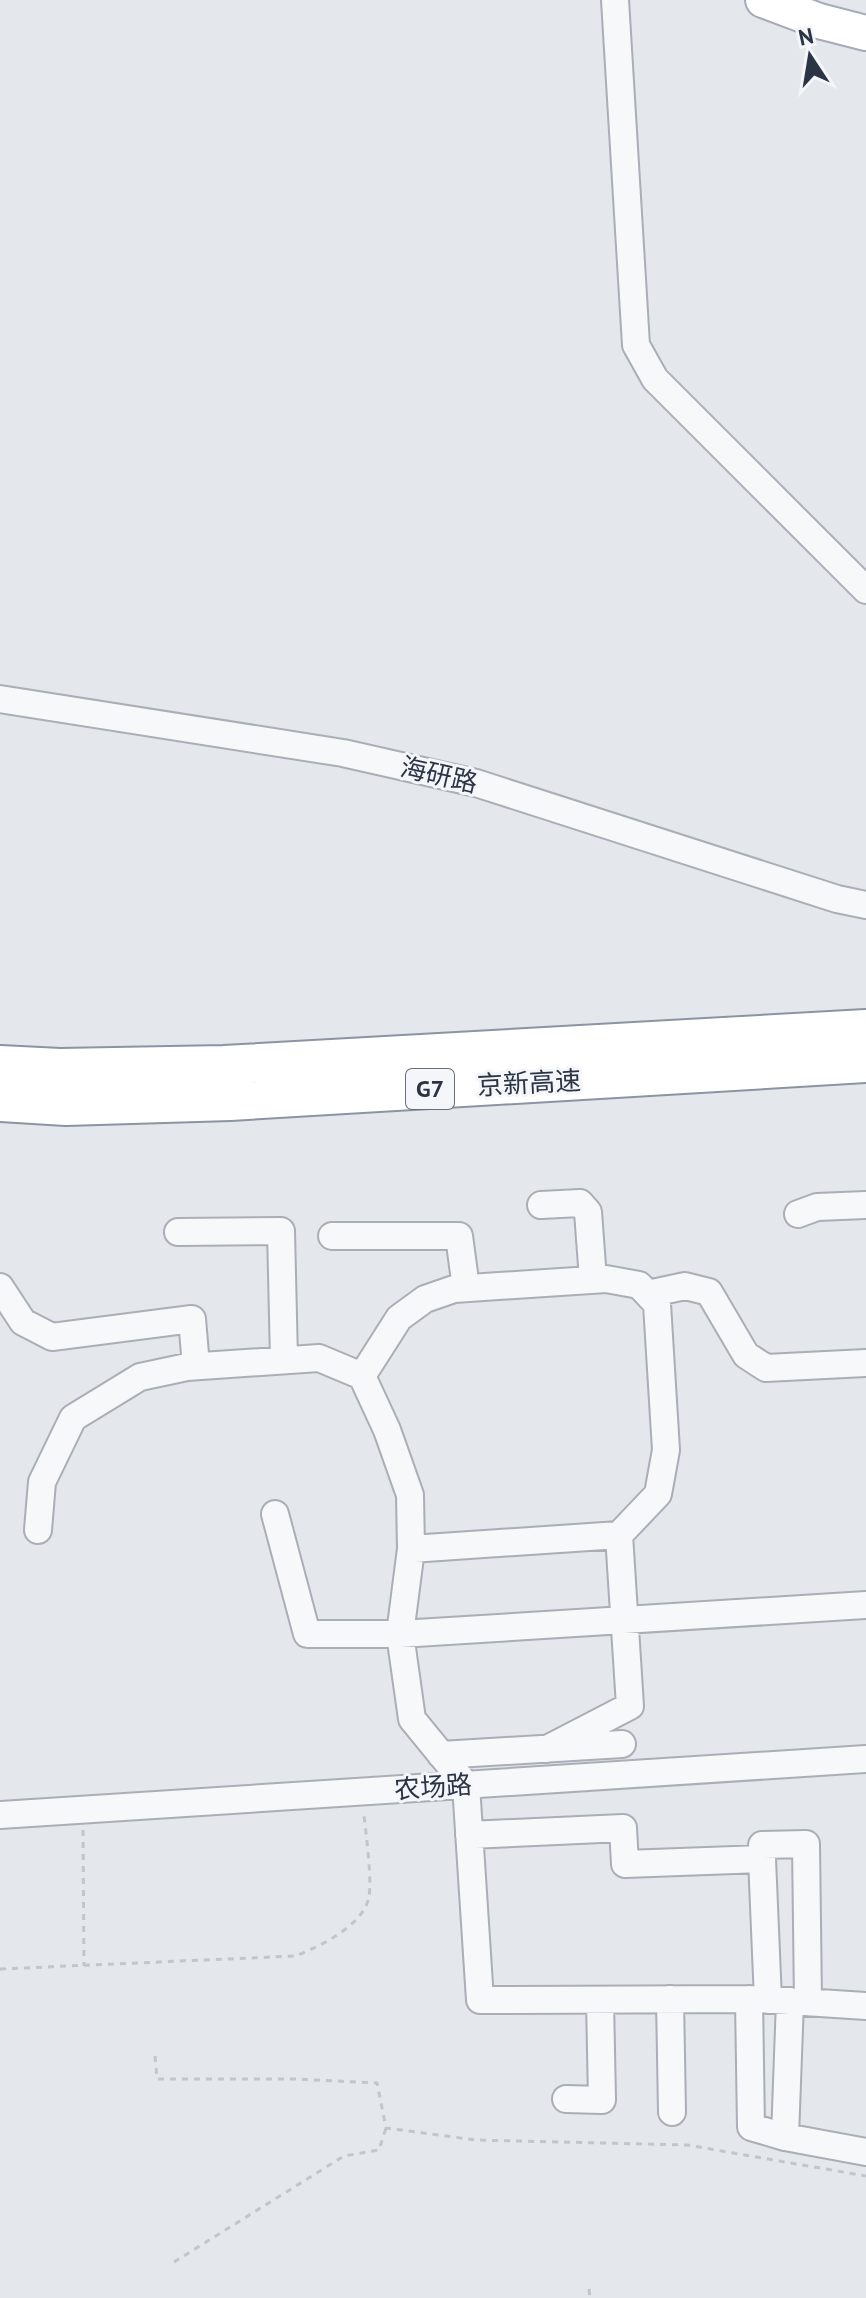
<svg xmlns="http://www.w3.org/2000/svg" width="866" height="2298" font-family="'PT Sans','Noto Sans SC',sans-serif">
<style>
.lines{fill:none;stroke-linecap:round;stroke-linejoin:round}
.minor-casing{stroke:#a9aeb7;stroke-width:30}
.major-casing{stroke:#a3abb8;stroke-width:38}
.highway-casing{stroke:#8b94a3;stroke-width:42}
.path{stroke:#c2c5cb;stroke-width:3;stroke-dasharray:6 6;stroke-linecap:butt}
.minor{stroke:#f7f8fa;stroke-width:26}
.major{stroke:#fff;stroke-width:34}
.highway{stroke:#fff;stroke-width:38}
.labels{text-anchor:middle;stroke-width:6;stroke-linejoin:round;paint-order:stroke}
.shield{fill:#f4f6f9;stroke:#676e7b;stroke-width:2}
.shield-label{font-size:24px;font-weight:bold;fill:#2b3445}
.street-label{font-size:26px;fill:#2b3445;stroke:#f4f6f9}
</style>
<rect width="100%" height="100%" fill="#e4e7ec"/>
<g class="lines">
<!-- minor casing -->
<g class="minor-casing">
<path id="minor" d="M 615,0 L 636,345 L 655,379 L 866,590
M 0,699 L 343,753 L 476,783 L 837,899 L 866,905
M 541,1205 L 580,1203 L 588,1212 L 593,1279
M 798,1214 L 817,1207 L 866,1205
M 178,1232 L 281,1231 L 284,1360
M 332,1236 L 459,1236 L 466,1288
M 0,1287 L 23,1322 L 52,1337 L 192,1319 L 196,1366
M 648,1294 L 685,1286 L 709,1292 L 746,1355 L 766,1368 L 866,1363
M 362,1376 L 399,1318 L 425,1299 L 454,1289 L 606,1279 L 639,1285 L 657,1304 L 666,1450 L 658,1494 L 619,1535
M 275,1514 L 307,1634 L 400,1634 L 866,1605
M 38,1530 L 42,1482 L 73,1418 L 140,1377 L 187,1367 L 319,1358 L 362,1376 L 387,1430 L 410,1495 L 411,1549 L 400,1634 L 412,1719 L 466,1785 L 480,2000 L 759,1999 L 866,2006
M 411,1549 L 619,1535 L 630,1706 L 547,1749
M 441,1755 L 622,1744
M 0,1815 L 866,1759
M 469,1835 L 623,1828 L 625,1864 L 762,1859 L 768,2000
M 762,1859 L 762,1845 L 806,1844 L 808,2002
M 670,1999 L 672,2112
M 749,1999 L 751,2127 L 785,2137
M 790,2001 L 785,2137 L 866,2152
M 566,2099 L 602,2100 L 600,2000"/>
</g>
<!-- major casing -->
<g class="major-casing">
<path id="major" d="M 763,0 L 819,21 L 866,33"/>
</g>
<!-- highway casing -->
<g class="highway-casing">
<path id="highway" d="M 0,1065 L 60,1068 L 224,1065 L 866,1029
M 0,1102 L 66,1106 L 230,1101 L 866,1063"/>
</g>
<!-- path -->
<path class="path" d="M 83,1830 L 84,1966
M 0,1969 L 295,1956 C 319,1947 365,1925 369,1896 C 372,1878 366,1835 364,1815
M 155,2056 L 157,2079 L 295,2079 L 377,2083 L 386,2128 L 476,2140 L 687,2145 L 866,2176
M 174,2262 L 344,2156 L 379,2150 L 386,2128
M 589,2289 L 590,2298"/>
<!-- minor -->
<use href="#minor" class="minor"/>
<!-- major -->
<use href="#major" class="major"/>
<!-- highway -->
<use href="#highway" class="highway"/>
</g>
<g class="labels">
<!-- shield labels -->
<rect class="shield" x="406" y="1069" width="48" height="40" rx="6"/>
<g class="shield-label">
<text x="430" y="1097">G7</text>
</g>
<!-- street labels -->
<g class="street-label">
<text transform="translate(439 775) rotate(13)" y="9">海研路</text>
<text transform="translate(529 1083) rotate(-3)" y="9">京新高速</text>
<text transform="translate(433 1787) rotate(-4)" y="9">农场路</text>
</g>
</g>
<!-- north arrow -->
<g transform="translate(810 56) rotate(348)" stroke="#f4f6f9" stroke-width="6" paint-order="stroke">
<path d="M0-6L14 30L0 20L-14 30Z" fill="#2b3445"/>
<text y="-12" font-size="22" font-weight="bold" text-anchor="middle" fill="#2b3445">N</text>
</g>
</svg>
